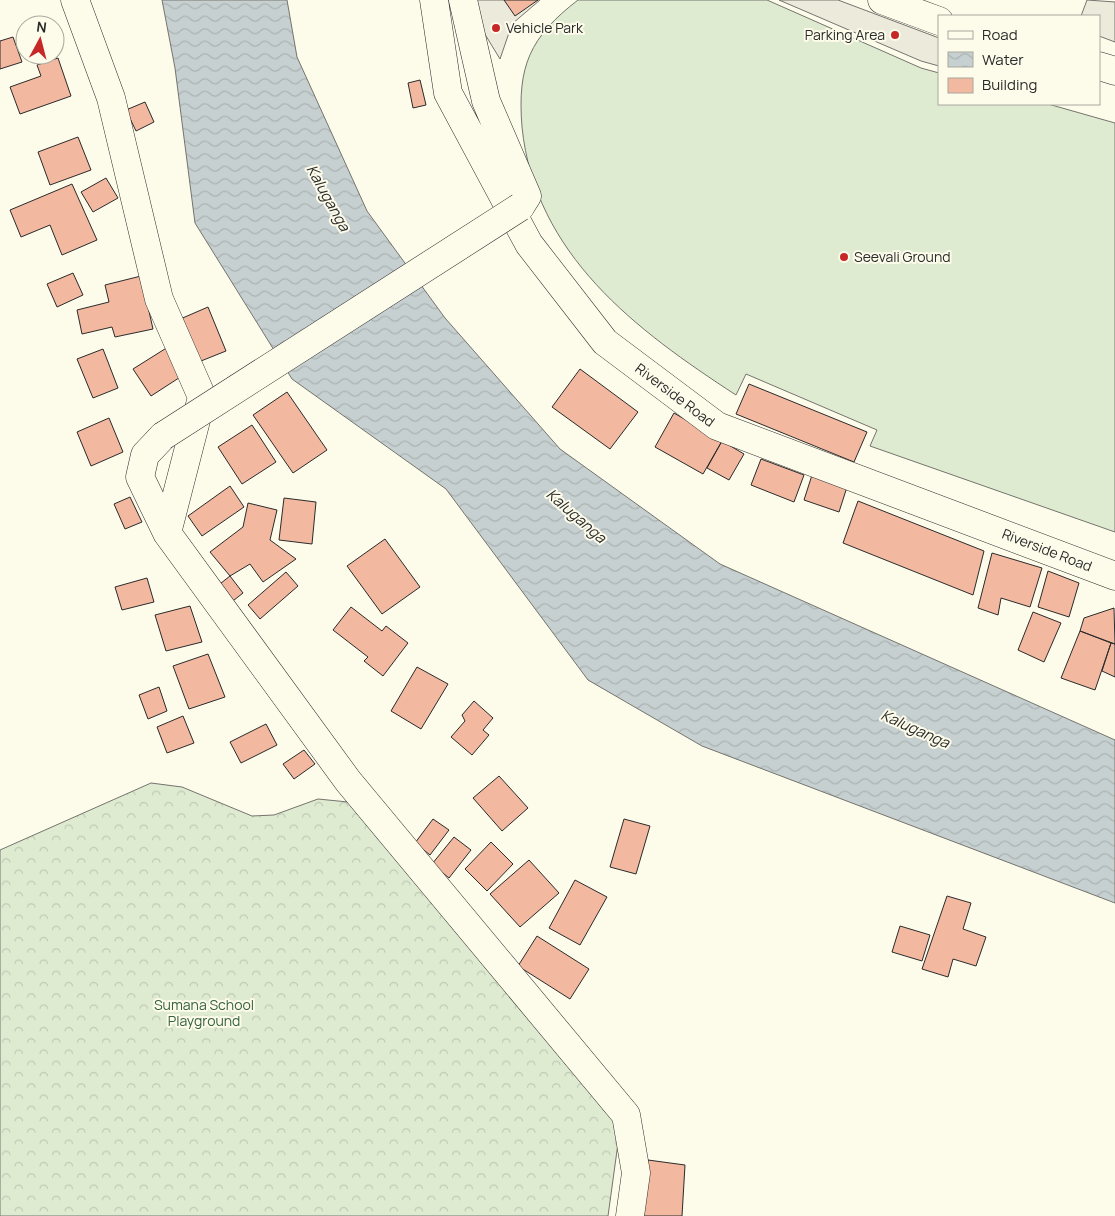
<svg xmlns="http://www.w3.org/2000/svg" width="1115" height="1216" font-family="Manrope,sans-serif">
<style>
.forest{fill:url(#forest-crowns);stroke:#74746e}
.garden{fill:#deebd1;stroke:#74746e}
.parking{fill:#eceadb;stroke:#74746e}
.water{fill:url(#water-waves);stroke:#74746e}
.building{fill:#f2b8a0;stroke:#2b2b2b}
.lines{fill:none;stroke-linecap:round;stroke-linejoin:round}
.minor-casing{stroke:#2b2b2b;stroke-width:29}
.major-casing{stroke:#2b2b2b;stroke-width:29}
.minor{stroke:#fdfbea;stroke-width:28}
.major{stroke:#fdfbea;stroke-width:28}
.minor-bridge-casing{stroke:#2b2b2b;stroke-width:29;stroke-linecap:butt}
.minor-bridge{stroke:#fdfbea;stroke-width:28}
.poi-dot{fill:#c62828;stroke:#fdfbea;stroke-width:2}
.labels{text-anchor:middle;stroke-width:4;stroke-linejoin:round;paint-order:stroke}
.poi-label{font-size:14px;fill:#2b2b2b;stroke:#fdfbea;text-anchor:start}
.street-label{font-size:14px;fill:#2b2b2b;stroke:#fdfbea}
.park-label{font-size:14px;fill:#34623c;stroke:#fdfbea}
.water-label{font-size:15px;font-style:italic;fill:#2b2b2b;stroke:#fdfbea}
</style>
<defs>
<pattern id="forest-crowns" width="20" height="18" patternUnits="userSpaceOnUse" patternTransform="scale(1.25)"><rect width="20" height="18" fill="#deebd1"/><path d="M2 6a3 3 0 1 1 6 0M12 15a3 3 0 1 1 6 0" fill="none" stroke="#bfcab4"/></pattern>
<pattern id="water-waves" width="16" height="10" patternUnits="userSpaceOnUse" patternTransform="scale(1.25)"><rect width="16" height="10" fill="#c7d0d0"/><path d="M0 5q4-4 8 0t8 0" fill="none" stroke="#abb3b3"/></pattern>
</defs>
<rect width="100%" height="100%" fill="#fdfbea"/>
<!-- forest -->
<path class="forest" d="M 151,783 L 182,787 L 252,816 L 274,815 L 318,799 L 348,802 L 611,1115 L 619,1136 L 608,1216 L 0,1216 L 0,850 Z"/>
<!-- garden -->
<path class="garden" d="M 578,0 L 767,0 L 921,68 L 939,73 L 939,104 L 1048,104 L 1115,123 L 1115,532 L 870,446 L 877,430 L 746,374 L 736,395 C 636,330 535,255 522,127 C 517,66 530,37 578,0 Z"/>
<!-- parking -->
<path class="parking" d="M 473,0 L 540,0 L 512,24 L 500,59 L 483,31 Z
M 779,0 L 838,0 L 939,38 L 939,66 L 921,61 Z
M 1087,0 L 1115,2 L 1115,42 L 1099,36 L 1099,16 L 1081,16 Z"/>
<!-- water -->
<path class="water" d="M 162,0 L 287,0 L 297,57 L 367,211 L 445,318 L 560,449 L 720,564 L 1115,740 L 1115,903 L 702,746 L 588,680 L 446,489 L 292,379 L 195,223 L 175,68 Z"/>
<!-- building -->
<path class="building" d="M 504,0 L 538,0 L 515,16 Z
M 13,37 L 22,62 L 0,69 L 0,41 Z
M 58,58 L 71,96 L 20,114 L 10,87 L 41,76 L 37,65 Z
M 420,80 L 426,105 L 413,108 L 408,83 Z
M 145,102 L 154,122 L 136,131 L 126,110 Z
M 78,137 L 91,170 L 50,185 L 38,152 Z
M 106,178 L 118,198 L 93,212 L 81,192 Z
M 72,184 L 97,240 L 62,255 L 50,225 L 21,237 L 10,210 Z
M 73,273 L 83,295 L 57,307 L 47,284 Z
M 141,276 L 153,329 L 115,337 L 112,327 L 82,334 L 77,310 L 109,302 L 105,285 Z
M 208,307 L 226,351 L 196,363 L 178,320 Z
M 168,347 L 185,374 L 151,396 L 133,369 Z
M 103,349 L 118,388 L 93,398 L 77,359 Z
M 580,369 L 638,412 L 610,449 L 552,407 Z
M 749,384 L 867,432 L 854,462 L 736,414 Z
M 287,392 L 327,450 L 293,473 L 253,415 Z
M 674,413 L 722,441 L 703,474 L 655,447 Z
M 109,418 L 123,452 L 91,466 L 77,432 Z
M 252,425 L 276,462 L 242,484 L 218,447 Z
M 722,441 L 744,454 L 729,480 L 707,468 Z
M 761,459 L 804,475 L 794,502 L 751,485 Z
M 812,475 L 847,487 L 839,512 L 804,500 Z
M 230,486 L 244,507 L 202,536 L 188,516 Z
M 130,497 L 142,522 L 125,529 L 114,504 Z
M 284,498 L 316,502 L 312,544 L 279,540 Z
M 858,501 L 984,551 L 973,595 L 843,543 Z
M 248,503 L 277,510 L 270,540 L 296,559 L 263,582 L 250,564 L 230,576 L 210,552 L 243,527 Z
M 385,539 L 420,587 L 382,614 L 347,566 Z
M 992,553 L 1042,568 L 1030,607 L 1001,598 L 998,615 L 978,608 Z
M 1048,571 L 1079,583 L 1069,617 L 1038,607 Z
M 286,572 L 298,586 L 260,619 L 248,605 Z
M 230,576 L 243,593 L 229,604 L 216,587 Z
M 147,578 L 154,602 L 122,610 L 115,587 Z
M 190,606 L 202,642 L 166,651 L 155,615 Z
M 351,607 L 382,631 L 386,626 L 408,643 L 383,676 L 364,661 L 368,657 L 333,630 Z
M 1114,608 L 1115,644 L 1080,631 L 1084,618 Z
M 1033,612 L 1061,623 L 1044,662 L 1018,650 Z
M 1080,631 L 1111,643 L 1095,690 L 1061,678 Z
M 1111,643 L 1115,644 L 1115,677 L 1102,671 Z
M 208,654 L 225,697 L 189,709 L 173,666 Z
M 417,667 L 448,684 L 421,729 L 391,711 Z
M 159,687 L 167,711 L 148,719 L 139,695 Z
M 474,701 L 493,718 L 483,730 L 489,735 L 472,755 L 451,737 L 465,721 L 462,715 Z
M 183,716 L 194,743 L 167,753 L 157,727 Z
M 266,724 L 277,745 L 241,763 L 230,742 Z
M 304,750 L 315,764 L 294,779 L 283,764 Z
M 499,776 L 528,808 L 502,831 L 473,798 Z
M 433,819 L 449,830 L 430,855 L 415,843 Z
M 624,819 L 650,826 L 636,874 L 610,867 Z
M 454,837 L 471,850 L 449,878 L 432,864 Z
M 491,842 L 513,864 L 487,891 L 465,869 Z
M 529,860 L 559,893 L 520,927 L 490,894 Z
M 575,880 L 607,897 L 580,945 L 549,928 Z
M 947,896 L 971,903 L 963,929 L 986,937 L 976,966 L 953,959 L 948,977 L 922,969 Z
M 900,926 L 930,935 L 922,961 L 892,952 Z
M 537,936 L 589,969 L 570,999 L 518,966 Z
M 648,1160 L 685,1165 L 682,1216 L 644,1216 Z"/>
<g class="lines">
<!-- minor casing -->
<g class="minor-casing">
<path id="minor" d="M 75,0 L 111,98 L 159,299 L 202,397 L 167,533
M 434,0 L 448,93 L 529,244 L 605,342 L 717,426 L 1115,576
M 463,0 L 486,101 L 527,196 L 520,207
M 163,436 L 145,455 L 140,477 L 167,533 L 348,781 L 626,1115 L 636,1173 L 630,1216"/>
</g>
<!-- major casing -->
<g class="major-casing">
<path id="major" d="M 882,0 L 939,21
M 1099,66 L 1115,71"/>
</g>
<!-- minor -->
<use href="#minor" class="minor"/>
<!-- major -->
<use href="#major" class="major"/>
<!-- minor-bridge casing -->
<g class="minor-bridge-casing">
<path id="minor-bridge" d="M 163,436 L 520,207"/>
</g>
<!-- minor-bridge -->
<use href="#minor-bridge" class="minor-bridge"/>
</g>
<!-- markers -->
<g class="poi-dot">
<circle cx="496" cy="28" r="5"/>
<circle cx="895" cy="35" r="5"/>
<circle cx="844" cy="257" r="5"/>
</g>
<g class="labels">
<!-- poi labels -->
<g class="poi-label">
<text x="506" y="33">Vehicle Park</text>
<text x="885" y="40" text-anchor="end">Parking Area</text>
<text x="854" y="262">Seevali Ground</text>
</g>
<!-- street labels -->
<g class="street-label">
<text transform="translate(675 395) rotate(37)" y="5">Riverside Road</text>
<text transform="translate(1047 550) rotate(21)" y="5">Riverside Road</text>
</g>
<!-- park labels -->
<g class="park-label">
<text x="204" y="1010">Sumana School<tspan x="204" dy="16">Playground</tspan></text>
</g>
<!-- water labels -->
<g class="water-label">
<text transform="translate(328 198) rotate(61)" y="5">Kaluganga</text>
<text transform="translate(576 516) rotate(41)" y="5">Kaluganga</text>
<text transform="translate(915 729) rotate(24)" y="5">Kaluganga</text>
</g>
</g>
<!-- legend -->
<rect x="938" y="15" width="162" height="90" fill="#fdfbea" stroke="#a9a89e"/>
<rect x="948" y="31" width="25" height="8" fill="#fdfbea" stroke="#a9a89e"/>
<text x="982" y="40" font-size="15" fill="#2b2b2b">Road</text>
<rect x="948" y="52" width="25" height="15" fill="url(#water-waves)" stroke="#a9a89e"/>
<text x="982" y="65" font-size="15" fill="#2b2b2b">Water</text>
<rect x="948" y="78" width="25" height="15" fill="#f2b8a0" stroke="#a9a89e"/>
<text x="982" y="90" font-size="15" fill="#2b2b2b">Building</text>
<!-- north arrow -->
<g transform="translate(40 40) rotate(7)"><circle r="24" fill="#fdfbea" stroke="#a9a89e"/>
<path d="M0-4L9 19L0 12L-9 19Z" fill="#c62828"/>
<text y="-8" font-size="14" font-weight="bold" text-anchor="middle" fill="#2b2b2b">N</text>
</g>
</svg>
